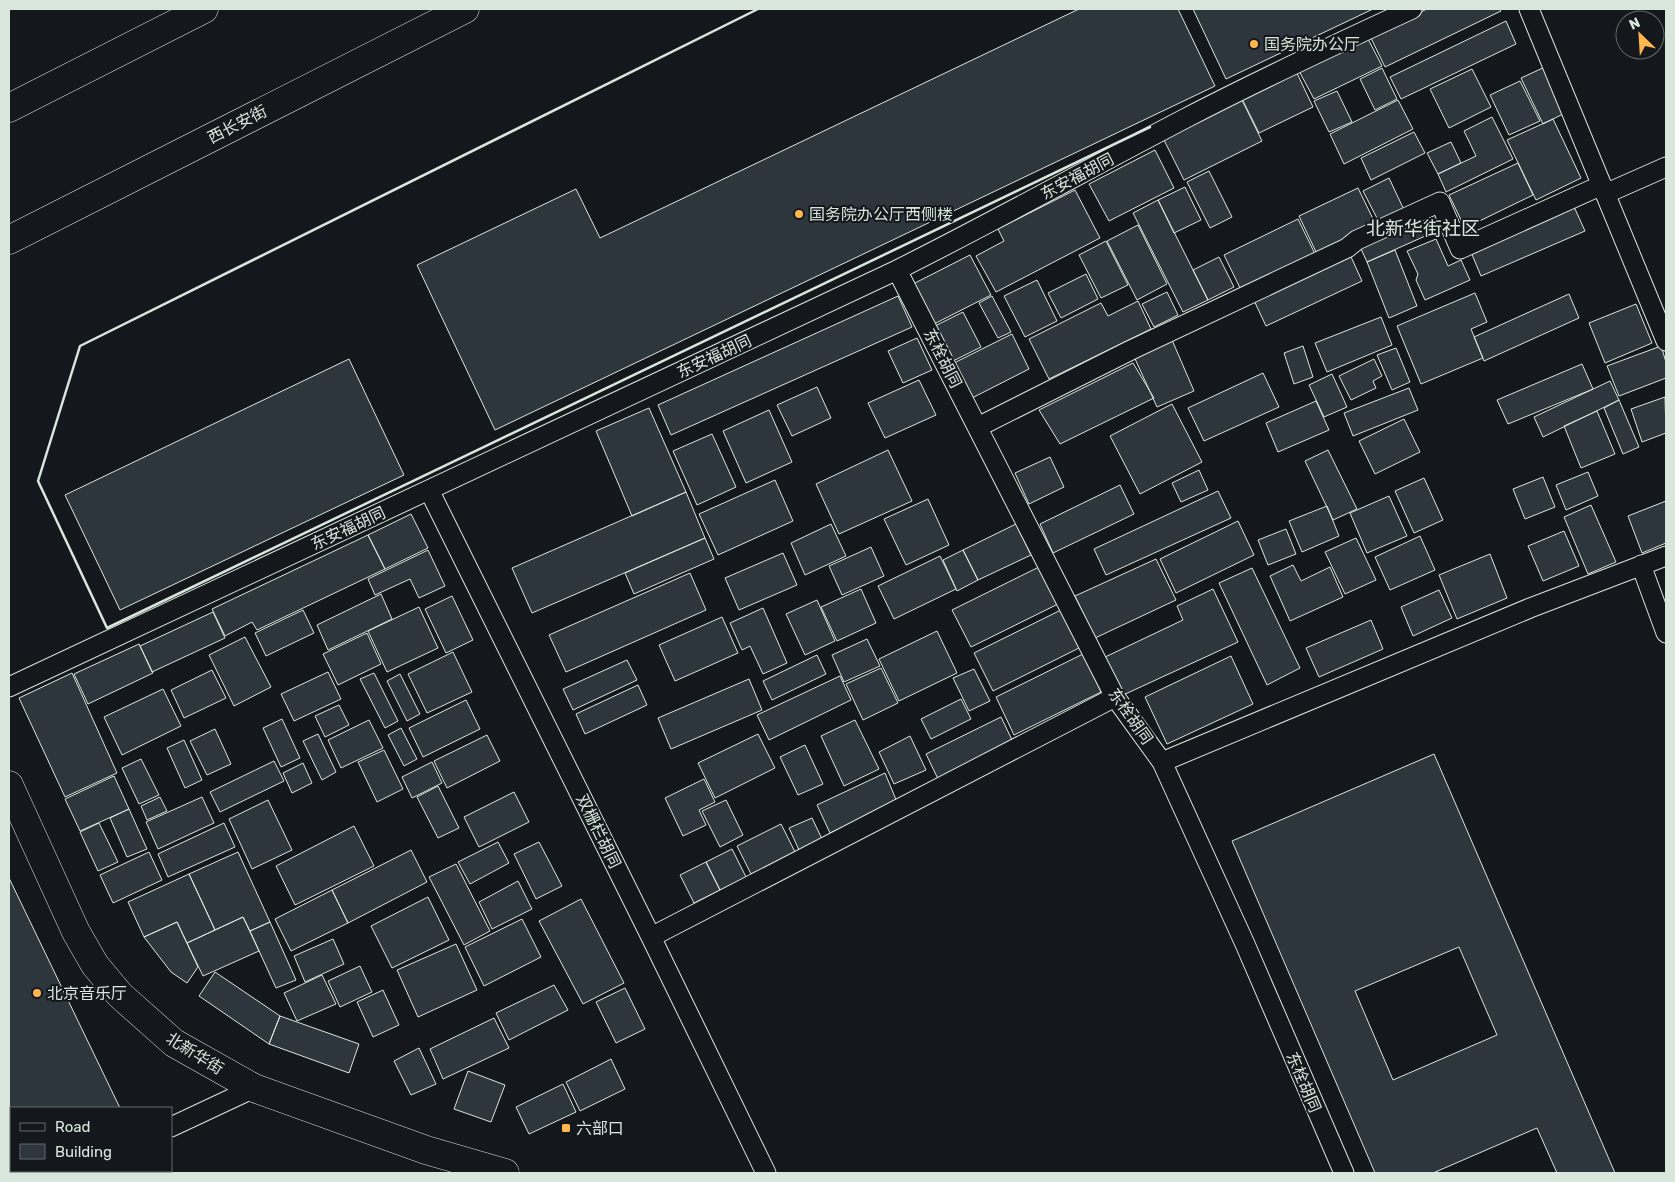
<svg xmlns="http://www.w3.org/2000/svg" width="1675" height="1182" font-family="Rubik,'Noto Sans SC',sans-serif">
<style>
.building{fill:#2c363c;stroke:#d8e6dc;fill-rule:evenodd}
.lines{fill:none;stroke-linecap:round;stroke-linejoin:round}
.lane-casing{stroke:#d8e6dc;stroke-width:21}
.secondary-casing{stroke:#d8e6dc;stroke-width:29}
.highway-casing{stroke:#d8e6dc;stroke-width:29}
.lane{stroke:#14181c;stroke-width:19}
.secondary{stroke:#14181c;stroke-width:28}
.highway{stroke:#14181c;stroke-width:28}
.wall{stroke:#d8e6dc;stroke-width:2.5}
.poi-dot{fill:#ffb74d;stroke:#14181c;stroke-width:2}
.labels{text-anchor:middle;stroke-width:4;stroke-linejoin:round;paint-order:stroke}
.poi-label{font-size:16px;fill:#d8e6dc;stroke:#14181c;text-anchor:start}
.street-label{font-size:16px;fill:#d8e6dc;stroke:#14181c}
.quarter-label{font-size:19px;fill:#d8e6dc;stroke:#14181c}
</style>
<rect width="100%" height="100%" fill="#14181c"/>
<!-- building -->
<path class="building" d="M 1079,9 L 1178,9 L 1215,86 L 495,430 L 417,265 L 576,189 L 600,238 Z
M 1193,9 L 1373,9 L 1226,79 Z
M 1427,9 L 1499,9 L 1501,11 L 1385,67 L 1370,36 Z
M 1506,21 L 1516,44 L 1401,99 L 1390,77 Z
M 1366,35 L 1382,66 L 1314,99 L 1298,69 Z
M 1545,67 L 1567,112 L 1543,124 L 1521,78 Z
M 1382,68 L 1397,99 L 1375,110 L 1360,79 Z
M 1472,69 L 1491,107 L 1449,128 L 1430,89 Z
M 1296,71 L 1313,107 L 1259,133 L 1241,97 Z
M 1520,81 L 1540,121 L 1509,135 L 1490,95 Z
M 1337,91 L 1352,122 L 1329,132 L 1314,101 Z
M 1242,100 L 1262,141 L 1184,180 L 1164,140 Z
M 1398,100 L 1413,129 L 1344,164 L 1330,134 Z
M 1492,117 L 1513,159 L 1446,192 L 1438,174 L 1476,156 L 1464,131 Z
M 1553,119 L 1581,178 L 1536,200 L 1507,140 Z
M 1414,132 L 1425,153 L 1371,180 L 1361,158 Z
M 1451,142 L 1461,163 L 1438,174 L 1427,153 Z
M 1155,150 L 1174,188 L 1109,221 L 1089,184 Z
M 1518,163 L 1533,195 L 1465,228 L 1449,195 Z
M 1209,171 L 1232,217 L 1210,228 L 1187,182 Z
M 1389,178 L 1405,212 L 1380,224 L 1363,191 Z
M 1185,187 L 1201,220 L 1174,233 L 1158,200 Z
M 1358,188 L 1376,225 L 1317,254 L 1299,216 Z
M 1075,190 L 1100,238 L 996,292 L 976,256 L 1004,241 L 998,229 Z
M 1158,200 L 1208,300 L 1183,312 L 1133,213 Z
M 1571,200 L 1585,231 L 1481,276 L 1468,245 Z
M 1432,208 L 1441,229 L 1367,262 L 1357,240 Z
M 1298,219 L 1316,256 L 1242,292 L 1224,255 Z
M 1138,225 L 1167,284 L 1137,300 L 1107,241 Z
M 1436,239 L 1448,266 L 1461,260 L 1470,280 L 1425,300 L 1416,280 L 1418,274 L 1407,251 Z
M 1106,241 L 1128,285 L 1101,298 L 1079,255 Z
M 1347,248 L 1362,281 L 1266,326 L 1251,294 Z
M 1395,250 L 1417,306 L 1389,318 L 1367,262 Z
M 970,255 L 991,295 L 934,324 L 913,284 Z
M 1219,257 L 1234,287 L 1208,300 L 1193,270 Z
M 1086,274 L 1098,299 L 1061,318 L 1048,293 Z
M 1037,280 L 1057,321 L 1025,337 L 1004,296 Z
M 1167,292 L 1178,315 L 1154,327 L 1142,304 Z
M 1475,293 L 1487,322 L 1471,329 L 1483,358 L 1421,384 L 1397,326 Z
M 1569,294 L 1579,318 L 1484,361 L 1474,337 Z
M 898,296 L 912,327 L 671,435 L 658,405 Z
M 992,296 L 1011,332 L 998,338 L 979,303 Z
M 1138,301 L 1151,329 L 1049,379 L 1029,339 L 1101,303 L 1108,316 Z
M 1636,304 L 1652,343 L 1605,363 L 1589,323 Z
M 963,312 L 981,347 L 953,361 L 935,326 Z
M 1381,317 L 1392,345 L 1327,372 L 1315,343 Z
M 1169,333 L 1194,391 L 1157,407 L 1131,350 Z
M 1012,334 L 1029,369 L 972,398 L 954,363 Z
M 917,338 L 932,370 L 903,383 L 888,351 Z
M 1303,346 L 1313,377 L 1294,384 L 1284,353 Z
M 1661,346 L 1666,362 L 1666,378 L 1619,396 L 1607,366 Z
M 1396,348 L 1410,382 L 1392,390 L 1377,355 Z
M 349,359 L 404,475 L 120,610 L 65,495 Z
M 1374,359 L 1382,376 L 1373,381 L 1376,388 L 1351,400 L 1339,376 Z
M 1133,363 L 1154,398 L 1060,444 L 1039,410 Z
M 1582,364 L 1593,389 L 1508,424 L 1497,400 Z
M 1263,373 L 1279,407 L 1204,441 L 1188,408 Z
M 1332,374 L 1347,407 L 1324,417 L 1309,385 Z
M 919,380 L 936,415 L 885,438 L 868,403 Z
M 1610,381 L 1619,400 L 1543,437 L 1534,417 Z
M 817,387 L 831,418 L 792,436 L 777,405 Z
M 1409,388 L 1418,410 L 1353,436 L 1344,413 Z
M 1665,397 L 1666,433 L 1642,442 L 1631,409 Z
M 1619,400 L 1639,447 L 1623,454 L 1604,408 Z
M 1316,401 L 1329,430 L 1278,452 L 1266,423 Z
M 1172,404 L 1202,462 L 1140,494 L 1110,436 Z
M 649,408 L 686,492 L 632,516 L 596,431 Z
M 769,410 L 792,462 L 746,483 L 723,431 Z
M 1597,411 L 1615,454 L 1581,468 L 1564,426 Z
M 1404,419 L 1420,452 L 1375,474 L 1359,441 Z
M 712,434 L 736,487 L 697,505 L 673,451 Z
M 888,450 L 912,501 L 839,534 L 816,484 Z
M 1328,450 L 1357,509 L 1333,520 L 1305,461 Z
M 1050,457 L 1064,487 L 1029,504 L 1015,473 Z
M 1199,470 L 1208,490 L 1181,502 L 1172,483 Z
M 1588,472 L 1598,496 L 1566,510 L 1556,485 Z
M 1543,477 L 1555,507 L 1525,519 L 1513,489 Z
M 1424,478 L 1443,520 L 1414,533 L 1395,491 Z
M 775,480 L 793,521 L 718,555 L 699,514 Z
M 1120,485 L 1134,514 L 1053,553 L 1040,524 Z
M 1218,491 L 1231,518 L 1106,575 L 1094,549 Z
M 686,492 L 705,538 L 532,613 L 512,568 Z
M 1389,496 L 1407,536 L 1367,553 L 1350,513 Z
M 928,499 L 949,545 L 906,565 L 884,519 Z
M 1666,501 L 1666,543 L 1642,553 L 1628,516 Z
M 1591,505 L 1616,562 L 1588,574 L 1564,517 Z
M 1327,506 L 1339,536 L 1302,552 L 1289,521 Z
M 411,514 L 428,548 L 385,569 L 368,535 Z
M 1238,521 L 1254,555 L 1176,593 L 1160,559 Z
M 831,524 L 846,556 L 805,575 L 791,543 Z
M 1016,524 L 1031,555 L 978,580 L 963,550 Z
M 1286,529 L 1296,554 L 1268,565 L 1258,540 Z
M 1564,531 L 1579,566 L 1543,581 L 1528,546 Z
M 368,535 L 385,569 L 257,630 L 252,622 L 225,636 L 212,609 Z
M 1420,536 L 1435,570 L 1390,590 L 1375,557 Z
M 705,538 L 714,559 L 634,594 L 625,573 Z
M 1356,538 L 1376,580 L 1345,594 L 1325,552 Z
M 871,547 L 884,576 L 842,595 L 829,566 Z
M 428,550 L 445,586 L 419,598 L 410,579 L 375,595 L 368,579 Z
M 963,550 L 978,580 L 957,591 L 943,560 Z
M 783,553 L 797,585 L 739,610 L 725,578 Z
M 1490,554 L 1507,598 L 1457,619 L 1439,575 Z
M 940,556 L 956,589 L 894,619 L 878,586 Z
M 1156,559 L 1176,600 L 1095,638 L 1075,596 Z
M 1293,565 L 1301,581 L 1330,567 L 1343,597 L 1290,621 L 1270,576 Z
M 1039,567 L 1058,604 L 971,647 L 952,610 Z
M 1252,568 L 1300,668 L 1267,685 L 1219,583 Z
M 690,573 L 706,610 L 566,672 L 549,635 Z
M 861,589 L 876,623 L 837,641 L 821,607 Z
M 1213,589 L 1238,642 L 1121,696 L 1103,658 L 1183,620 L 1177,606 Z
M 1439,590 L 1452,618 L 1413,636 L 1401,607 Z
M 381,594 L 392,619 L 328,650 L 317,625 Z
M 452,596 L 473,640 L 446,653 L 425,609 Z
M 817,600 L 835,641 L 805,655 L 786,614 Z
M 419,607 L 438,648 L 387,672 L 368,631 Z
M 763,608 L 787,663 L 763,674 L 750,646 L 742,650 L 730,623 Z
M 303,610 L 314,633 L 266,656 L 255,633 Z
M 1061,610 L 1079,648 L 993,691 L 974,653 Z
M 213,612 L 225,638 L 152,672 L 140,646 Z
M 722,617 L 738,653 L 675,681 L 659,645 Z
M 1371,620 L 1383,649 L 1319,677 L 1306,648 Z
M 937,631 L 957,673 L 899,701 L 879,659 Z
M 367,633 L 381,664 L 338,685 L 323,654 Z
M 245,637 L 271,687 L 234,706 L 209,655 Z
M 867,639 L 880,666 L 844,682 L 832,655 Z
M 139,644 L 153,673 L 88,704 L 74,674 Z
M 453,652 L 472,692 L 427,713 L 408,674 Z
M 1083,654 L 1101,692 L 1014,735 L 996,697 Z
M 817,655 L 826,674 L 772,700 L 763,681 Z
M 1231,656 L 1253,704 L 1167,744 L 1145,697 Z
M 627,660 L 637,680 L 573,710 L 563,689 Z
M 881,668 L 898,703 L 863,720 L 846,684 Z
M 974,669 L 990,701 L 969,711 L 953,678 Z
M 212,670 L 226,698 L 184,718 L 171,690 Z
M 328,672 L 341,699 L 294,721 L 281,694 Z
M 72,673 L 117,773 L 65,797 L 19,698 Z
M 374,673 L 398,721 L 385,728 L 360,679 Z
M 400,674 L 420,714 L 407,721 L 387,681 Z
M 840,676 L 851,700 L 769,740 L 757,715 Z
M 749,679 L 762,710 L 671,749 L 658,718 Z
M 638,685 L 647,705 L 585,734 L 576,714 Z
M 163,689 L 181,726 L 122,755 L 104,717 Z
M 961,699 L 971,719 L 931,739 L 921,719 Z
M 466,700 L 480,729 L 423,757 L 409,728 Z
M 339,705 L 349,725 L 325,737 L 315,716 Z
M 1001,717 L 1014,744 L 939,781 L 926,754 Z
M 282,719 L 300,758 L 281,767 L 263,728 Z
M 369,720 L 383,748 L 341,768 L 328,740 Z
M 855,720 L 879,769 L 844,786 L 821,736 Z
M 401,728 L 417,759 L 404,766 L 388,735 Z
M 215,729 L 231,764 L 207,775 L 190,741 Z
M 318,734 L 336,772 L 322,780 L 303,741 Z
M 758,734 L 775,768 L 715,798 L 698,763 Z
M 487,735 L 500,761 L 447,788 L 434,761 Z
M 910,736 L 926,770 L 894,784 L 879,752 Z
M 184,740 L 202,780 L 185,788 L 167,748 Z
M 805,745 L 823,784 L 798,795 L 780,757 Z
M 384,750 L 403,789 L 377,802 L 358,762 Z
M 1434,754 L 1615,1173 L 1557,1173 L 1537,1128 L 1433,1173 L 1375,1173 L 1232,841 ZM 1459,947 L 1497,1035 L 1393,1080 L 1355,991 Z
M 141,759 L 159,795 L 139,804 L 122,768 Z
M 274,761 L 284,781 L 220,812 L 210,792 Z
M 432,762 L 442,783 L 412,798 L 402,777 Z
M 303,763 L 312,783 L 292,793 L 283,773 Z
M 885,773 L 897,802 L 830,833 L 817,805 Z
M 114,776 L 129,809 L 80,831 L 65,799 Z
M 704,779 L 715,802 L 699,810 L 706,825 L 683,836 L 665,798 Z
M 438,786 L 459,828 L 438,838 L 417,797 Z
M 514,792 L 529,822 L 479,847 L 464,817 Z
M 160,797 L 167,811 L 147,820 L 141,806 Z
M 202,797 L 214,823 L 158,849 L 146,822 Z
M 268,800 L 292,850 L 252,869 L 229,819 Z
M 726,800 L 743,835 L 720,847 L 702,811 Z
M 129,809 L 147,849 L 127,857 L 110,818 Z
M 812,818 L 822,839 L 799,850 L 789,828 Z
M 99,823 L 118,862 L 98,871 L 80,832 Z
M 224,823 L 235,847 L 168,877 L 158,854 Z
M 781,824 L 795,852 L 751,874 L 737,846 Z
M 354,826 L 374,866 L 295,905 L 276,866 Z
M 498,842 L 509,863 L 470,884 L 458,862 Z
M 539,842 L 562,886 L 536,899 L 514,854 Z
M 732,849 L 746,877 L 720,890 L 706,862 Z
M 411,850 L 427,882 L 348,923 L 332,890 Z
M 149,852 L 162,880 L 113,903 L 100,875 Z
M 238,852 L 270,922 L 250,931 L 243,917 L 215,930 L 189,874 Z
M 706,862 L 720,890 L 694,903 L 680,875 Z
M 456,864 L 490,931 L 464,945 L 429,877 Z
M 189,874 L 215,930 L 187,943 L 177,922 L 144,937 L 128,902 Z
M 9,878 L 120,1108 L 11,1108 L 11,1171 L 64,1171 L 59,1173 L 9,1173 Z
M 518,881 L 532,909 L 492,929 L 479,902 Z
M 332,890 L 348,923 L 291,951 L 275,919 Z
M 428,897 L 449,940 L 392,968 L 371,926 Z
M 581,899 L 624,983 L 583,1004 L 539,921 Z
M 243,917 L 259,951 L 203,976 L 187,943 Z
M 522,919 L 541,957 L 484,986 L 465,947 Z
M 177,922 L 198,967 L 187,983 L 171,972 L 144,937 Z
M 270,922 L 296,980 L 276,988 L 250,931 Z
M 333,939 L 344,964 L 305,982 L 294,956 Z
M 456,944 L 477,990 L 418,1017 L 397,970 Z
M 360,966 L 372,992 L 340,1007 L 328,981 Z
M 215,972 L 280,1016 L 269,1044 L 199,996 Z
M 322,975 L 336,1004 L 297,1021 L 284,993 Z
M 554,985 L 568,1010 L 509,1040 L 496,1013 Z
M 625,988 L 645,1029 L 616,1043 L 596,1002 Z
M 383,990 L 399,1025 L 373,1037 L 357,1002 Z
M 280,1016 L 359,1044 L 349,1073 L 269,1044 Z
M 494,1018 L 509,1048 L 443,1079 L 430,1049 Z
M 419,1048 L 436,1084 L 411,1095 L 394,1061 Z
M 611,1059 L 625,1089 L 580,1111 L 566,1082 Z
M 468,1071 L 505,1085 L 491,1122 L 454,1109 Z
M 563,1084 L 576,1112 L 529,1134 L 516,1107 Z"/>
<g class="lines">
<!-- lane casing -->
<g class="lane-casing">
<path id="lane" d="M 1529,9 L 1666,341
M 1605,194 L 1666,167
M 897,270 L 1115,697 L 1162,762 L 1245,944 L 1344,1173
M 978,427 L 1131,350 L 1347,248 L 1357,240 L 1440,202 L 1460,249 L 1602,185
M 429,490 L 651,937 L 766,1173
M 1641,565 L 1666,633
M 9,687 L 897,270 C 995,221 1090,168 1186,118 C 1261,79 1336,44 1412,9
M 1162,762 L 1530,608 L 1666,556
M 651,937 L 1115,697
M 171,1127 L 254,1088
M 73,1173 L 79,1171"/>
</g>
<!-- secondary casing -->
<g class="secondary-casing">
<path id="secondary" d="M 9,785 L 76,932 L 95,965 L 120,995 L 174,1043 L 254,1088 L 426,1150 L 505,1173"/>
</g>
<!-- highway casing -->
<g class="highway-casing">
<path id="highway" d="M 9,108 L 204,9
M 9,240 L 465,9"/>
</g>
<!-- lane -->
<use href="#lane" class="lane"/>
<!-- secondary -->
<use href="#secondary" class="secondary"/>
<!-- highway -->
<use href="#highway" class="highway"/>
<!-- wall -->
<path class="wall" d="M 758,9 L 80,346 L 38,481 L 107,628 L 1150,127"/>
</g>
<!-- markers -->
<g class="poi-dot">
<circle cx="1254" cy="44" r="5"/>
<circle cx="799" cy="214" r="5"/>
<circle cx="37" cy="993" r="5"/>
<rect x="561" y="1123" width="10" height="10" rx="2.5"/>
</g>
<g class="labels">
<!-- poi labels -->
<g class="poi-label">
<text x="1264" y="50">国务院办公厅</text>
<text x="809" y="220">国务院办公厅西侧楼</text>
<text x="47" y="999">北京音乐厅</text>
<text x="576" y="1134">六部口</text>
</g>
<!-- street labels -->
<g class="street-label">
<text transform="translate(237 124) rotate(-27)" y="6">西长安街</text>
<text transform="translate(1077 176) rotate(-28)" y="6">东安福胡同</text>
<text transform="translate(714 356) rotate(-25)" y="6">东安福胡同</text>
<text transform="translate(943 358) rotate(63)" y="6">东栓胡同</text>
<text transform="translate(348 528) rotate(-25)" y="6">东安福胡同</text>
<text transform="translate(1131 716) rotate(55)" y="6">东栓胡同</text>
<text transform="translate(599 831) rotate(64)" y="6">双栅栏胡同</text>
<text transform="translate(195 1053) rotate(32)" y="6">北新华街</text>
<text transform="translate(1304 1082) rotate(67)" y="6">东栓胡同</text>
</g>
<!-- quarter labels -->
<g class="quarter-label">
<text x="1423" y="235">北新华街社区</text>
</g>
</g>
<!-- border -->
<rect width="1675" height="1182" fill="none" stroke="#d8e6dc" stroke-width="20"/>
<!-- legend -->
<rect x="10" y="1107" width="162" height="65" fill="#14181c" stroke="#626a69"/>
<rect x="20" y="1123" width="25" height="8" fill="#14181c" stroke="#626a69"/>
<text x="55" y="1132" font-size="15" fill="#d8e6dc">Road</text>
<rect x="20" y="1144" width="25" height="15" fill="#2c363c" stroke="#626a69"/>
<text x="55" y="1157" font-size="15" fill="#d8e6dc">Building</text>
<!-- north arrow -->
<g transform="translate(1640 35) rotate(335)"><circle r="24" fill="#14181c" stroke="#626a69"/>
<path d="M0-4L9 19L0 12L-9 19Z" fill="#ffb74d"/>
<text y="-8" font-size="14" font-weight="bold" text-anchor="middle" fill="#d8e6dc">N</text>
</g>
</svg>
